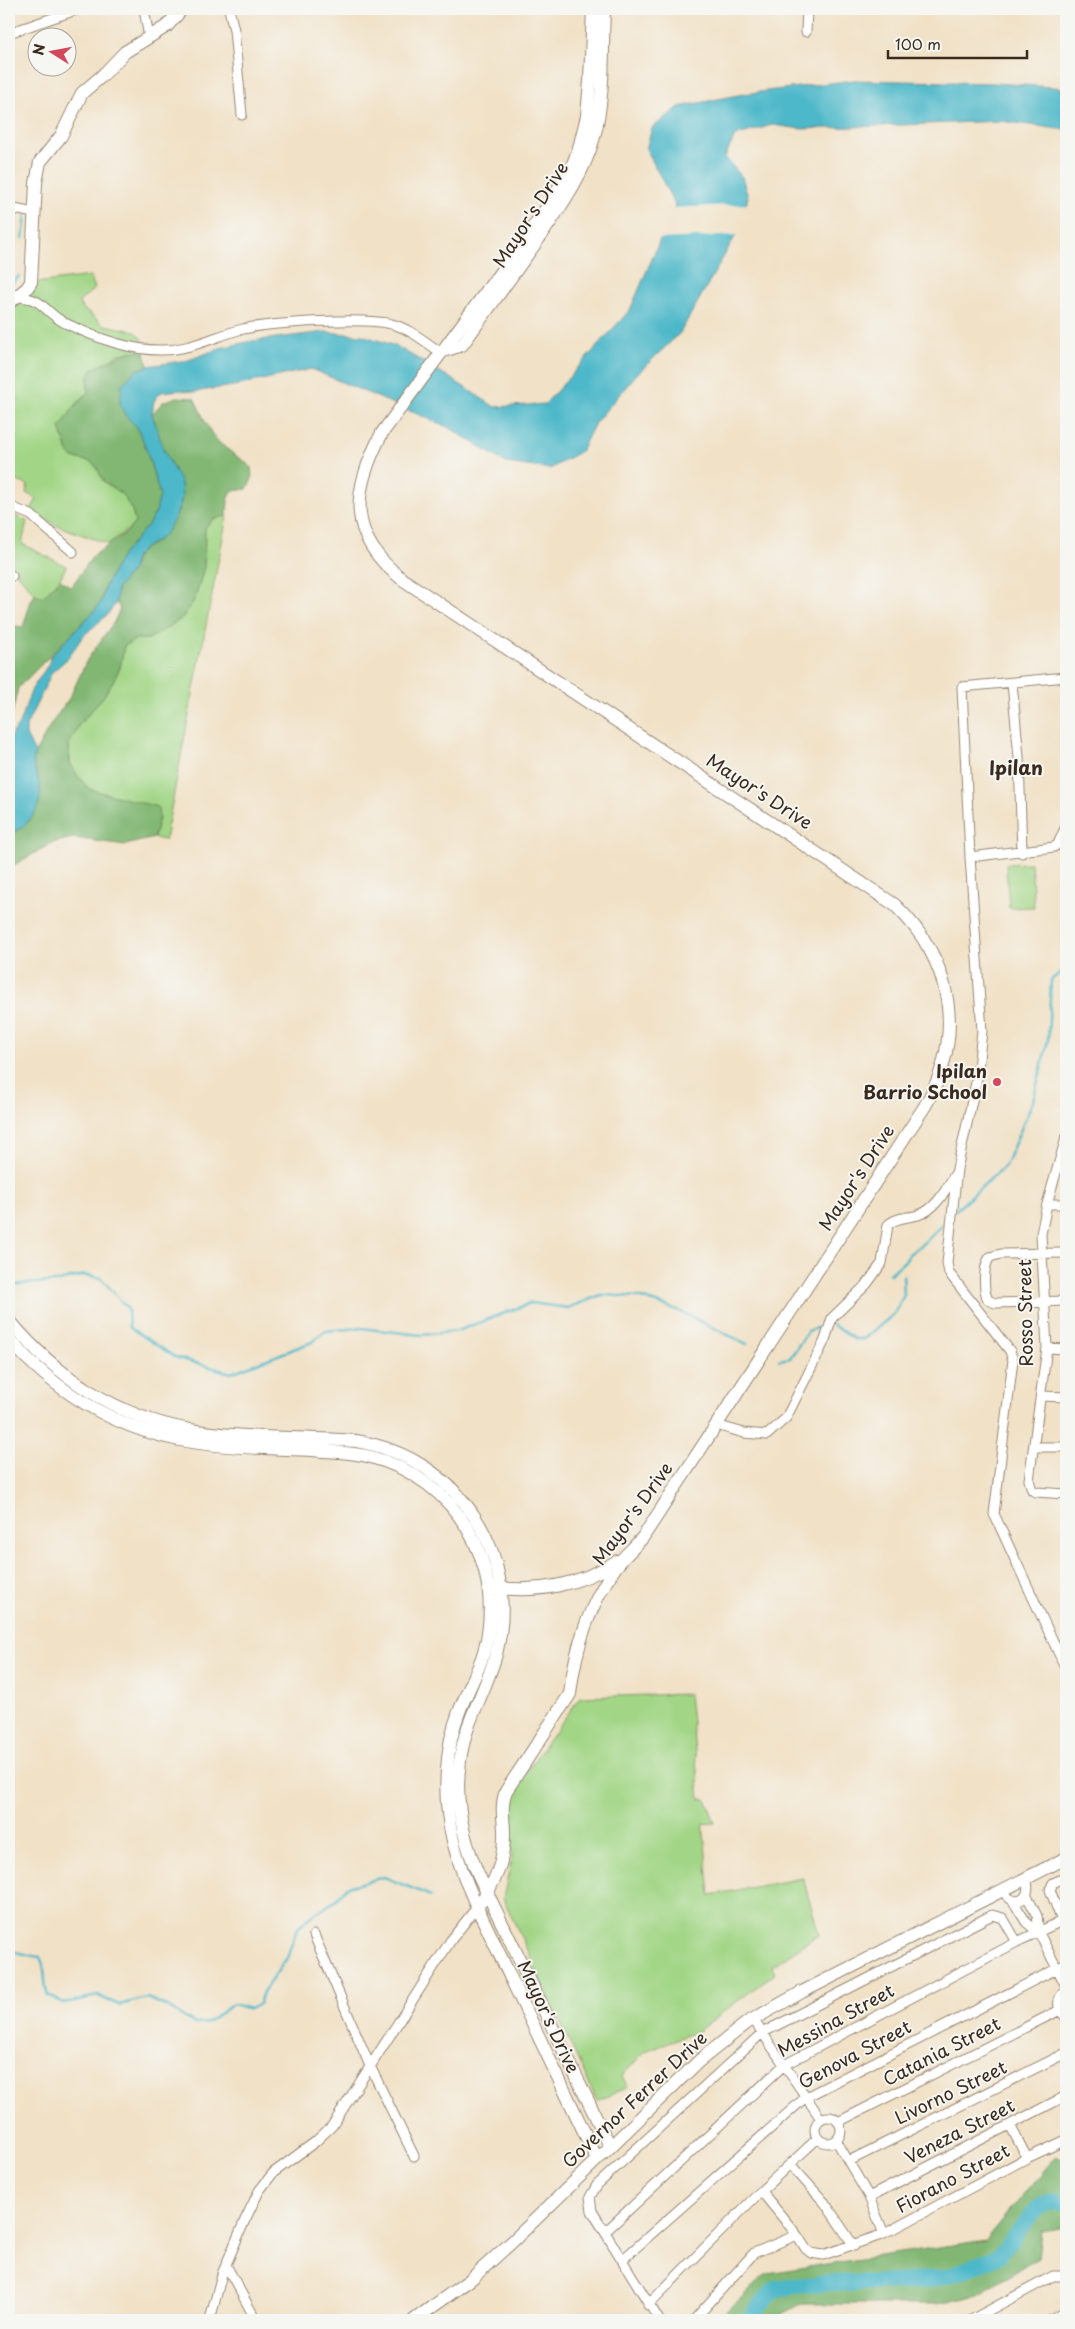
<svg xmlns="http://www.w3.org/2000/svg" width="1075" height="2329" font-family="'Playpen Sans',sans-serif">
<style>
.green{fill:#a2d686;stroke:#6e8052}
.forest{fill:#81b773;stroke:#5e7048}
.water{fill:#4db8c9;stroke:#447174}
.pier{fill:#f1e1c6}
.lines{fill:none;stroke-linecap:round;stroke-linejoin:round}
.stream{stroke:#4db8c9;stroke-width:2.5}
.river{stroke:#4db8c9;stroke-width:16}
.street-casing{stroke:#968672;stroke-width:11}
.secondary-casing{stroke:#968672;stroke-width:14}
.street{stroke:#fff;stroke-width:9}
.secondary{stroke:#fff;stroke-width:12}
.poi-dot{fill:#d1495b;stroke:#f6f6f2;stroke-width:2}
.labels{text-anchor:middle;stroke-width:4;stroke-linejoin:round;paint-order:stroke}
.street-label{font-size:18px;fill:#3b2a1e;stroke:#f6f6f2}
.poi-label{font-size:18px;font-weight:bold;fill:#3b2a1e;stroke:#f6f6f2;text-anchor:end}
.neighbourhood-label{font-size:19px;font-weight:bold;fill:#3b2a1e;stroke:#f6f6f2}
</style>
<rect width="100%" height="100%" fill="#f6f6f2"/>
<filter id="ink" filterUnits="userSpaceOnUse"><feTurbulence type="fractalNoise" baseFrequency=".02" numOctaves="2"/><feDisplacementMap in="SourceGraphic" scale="10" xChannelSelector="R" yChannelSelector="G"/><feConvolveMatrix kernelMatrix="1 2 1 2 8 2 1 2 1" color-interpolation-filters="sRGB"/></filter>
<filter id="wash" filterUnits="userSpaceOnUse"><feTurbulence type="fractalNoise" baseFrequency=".0096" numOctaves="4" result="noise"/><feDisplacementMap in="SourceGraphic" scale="20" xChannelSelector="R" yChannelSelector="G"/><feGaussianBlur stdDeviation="1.12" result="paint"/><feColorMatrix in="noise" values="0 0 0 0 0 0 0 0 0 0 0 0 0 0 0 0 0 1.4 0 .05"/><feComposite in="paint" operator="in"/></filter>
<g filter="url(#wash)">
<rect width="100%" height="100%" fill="#f1e1c6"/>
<!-- green -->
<path class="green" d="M 90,276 L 95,288 L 79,302 L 81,307 L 104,325 L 134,331 L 142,338 L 145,353 L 118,354 L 88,377 L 88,392 L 74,407 L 62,436 L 73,458 L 89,461 L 96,466 L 104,482 L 122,494 L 132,510 L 135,522 L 133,526 L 108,544 L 58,526 L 30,511 L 37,499 L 26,493 L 28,485 L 9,478 L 9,309 L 21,302 L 36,283 Z
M 9,513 L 27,521 L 22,544 L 66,566 L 60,579 L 43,597 L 35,594 L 9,564 Z
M 221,516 L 227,516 L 165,840 L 154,838 L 159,817 L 116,797 L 89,789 L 77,775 L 70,763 L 69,745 L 79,725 L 103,697 L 113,681 L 120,668 L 124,646 L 136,639 L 149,639 L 182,618 L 195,599 L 204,567 L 205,528 L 213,519 Z
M 1031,863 L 1034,907 L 1009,908 L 1006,864 Z
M 689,1694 L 700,1799 L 706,1799 L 715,1823 L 703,1824 L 710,1895 L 803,1878 L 819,1934 L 772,1966 L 775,1973 L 698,2031 L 645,2051 L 622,2076 L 628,2087 L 597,2101 L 503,1898 L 512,1858 L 509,1795 L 580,1697 Z"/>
<!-- forest -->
<path class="forest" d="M 132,351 L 145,353 L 148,366 L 137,370 L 125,415 L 137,427 L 145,445 L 160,495 L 156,512 L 148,525 L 123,554 L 105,587 L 102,599 L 97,608 L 18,688 L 9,727 L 9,625 L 23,627 L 31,601 L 35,594 L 43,597 L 60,579 L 71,587 L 93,556 L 127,532 L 135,522 L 132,510 L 122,494 L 104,482 L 96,466 L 89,461 L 73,458 L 68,452 L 60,428 L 74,407 L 88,392 L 88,377 L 92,369 C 106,363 117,355 132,351 Z
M 177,397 L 194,398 C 200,410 205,423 212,434 C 221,448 239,456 251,467 L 252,479 L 247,489 L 232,491 L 228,500 L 227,516 L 213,519 L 205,528 L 204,567 L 195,599 L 182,618 L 167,628 L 149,639 L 136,639 L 124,646 L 120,668 L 113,681 L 103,697 L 79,725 L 69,745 L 70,763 L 77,775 L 89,789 L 158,807 L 159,817 L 154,838 L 125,845 L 73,838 L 52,843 L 9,868 L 9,834 L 16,831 L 30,820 L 38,804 L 40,787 L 32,759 L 51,724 L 70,697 L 87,660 L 114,622 L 120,609 C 108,590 124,584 132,569 C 136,562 135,556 142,550 C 146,546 152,545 156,542 C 162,537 170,525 175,518 C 190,492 176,474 164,451 C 159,439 156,426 152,414 L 163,402 Z
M 1056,2156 L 1066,2161 L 1066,2227 L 1041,2231 L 1038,2258 L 978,2295 L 938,2304 L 801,2304 L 772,2320 L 718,2320 L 767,2273 L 986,2240 Z"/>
<!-- water -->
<path class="water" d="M 854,80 L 994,83 L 1066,88 L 1066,130 L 1001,121 L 802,129 L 772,125 L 735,136 L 725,157 L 742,177 L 748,197 L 740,228 L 680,333 L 636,375 L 595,423 L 581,451 L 550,469 L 506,463 L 450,428 L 311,369 L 239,385 L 194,392 L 181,390 L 161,392 L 154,401 L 152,414 L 164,451 L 181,483 L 182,499 L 175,518 L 164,536 L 143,549 L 135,558 L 132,570 L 117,589 L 116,603 L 107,615 L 83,636 L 67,659 L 52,672 L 26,726 L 26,735 L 35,753 C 30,766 39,775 40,788 C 42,809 28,827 9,834 L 9,788 L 12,780 L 9,772 L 9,739 L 19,724 L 32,689 L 48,665 L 51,656 L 97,608 L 102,599 L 105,587 L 114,569 L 123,554 L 148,525 L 156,512 L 160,495 L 145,445 L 137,427 L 125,415 L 120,404 L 122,384 L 137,370 L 148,366 L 189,360 L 220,348 L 252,341 L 325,332 L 362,335 L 396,346 L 447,376 L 495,407 L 545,404 L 630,310 L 675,205 L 646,149 L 652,128 L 679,107 L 743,94 Z"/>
<!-- pier -->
<path class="pier" d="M 748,204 L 739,235 L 658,239 L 671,208 Z"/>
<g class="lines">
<!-- stream -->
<path class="stream" d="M 23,238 L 26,215
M 9,286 L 19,276
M 956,1210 L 1005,1166 L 1033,1101 L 1048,1040 L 1051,980 L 1066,968
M 889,1273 L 890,1274 L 907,1259 L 908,1255 L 927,1240 L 949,1218
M 9,1285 L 54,1282 L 84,1275 L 101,1278 L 128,1309 L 129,1327 L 175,1357 L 231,1373 L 312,1342 L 325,1331 L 360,1328 L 421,1335 L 457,1331 L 531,1303 L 568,1308 L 601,1295 L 638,1297 L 677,1310 L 747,1344
M 833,1325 L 854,1339 L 864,1339 L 894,1314 L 904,1295 L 903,1276
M 779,1360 L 790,1358 L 808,1331 L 826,1325
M 9,1953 L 10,1951 L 40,1957 C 48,1973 42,1980 48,1996 L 64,2003 L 98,1996 L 119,2005 L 147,1998 L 166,2006 L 195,2024 L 207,2023 L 233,2004 L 250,2009 L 259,2004 L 263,1992 L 287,1958 L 297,1929 L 311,1916 L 335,1901 L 347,1887 L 384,1877 L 431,1896"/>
<!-- river -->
<path class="river" d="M 750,2320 L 759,2306 L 775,2289 C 796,2286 818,2283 839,2283 C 889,2281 927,2287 974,2266 C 982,2263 993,2260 999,2255 C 1017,2239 1035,2191 1066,2204"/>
</g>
</g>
<g filter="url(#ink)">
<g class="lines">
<!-- street casing -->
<g class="street-casing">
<path id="street" d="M 144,9 L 149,38
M 229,9 L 234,30 L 242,115
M 806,32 L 807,9
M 9,33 L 79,9
M 9,208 L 34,213
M 17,297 C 45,298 42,311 65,323 C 94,337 131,351 163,350 C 191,350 217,335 243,329 C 272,323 369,316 395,325 C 411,330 426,342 440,352
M 9,506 L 31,515 L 73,552
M 9,574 L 12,576
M 1066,677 L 962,687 L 970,857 L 982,1031 L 977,1078 L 957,1169 L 947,1263 L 949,1273 L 1010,1351 L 1013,1360 L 994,1514 L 1066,1669
M 1012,683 L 1019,757 L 1022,853
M 970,857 L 1054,847 L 1058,844 L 1066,826
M 1066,1138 L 1047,1204 L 1041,1234 L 1047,1348 L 1029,1480 L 1032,1490 L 1036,1492 L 1066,1494
M 1047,1204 L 1066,1204
M 1066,1253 L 1001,1254 L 990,1257 C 983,1266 983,1290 988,1300 L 995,1303 L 1066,1301
M 1047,1348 L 1066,1349
M 1041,1396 L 1066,1397
M 716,1425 L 744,1433 L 767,1435 L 786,1418 L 825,1340 L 832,1318 L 867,1284 L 882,1263 L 888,1225 C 895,1217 908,1218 918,1215 C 936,1210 946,1189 955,1174
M 1034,1447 L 1066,1447
M 1003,1890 C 1013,1910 1034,1900 1026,1879
M 1027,1896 L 1037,1916 L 1039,1933 L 1066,1986
M 1013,1901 L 1026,1922 L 1039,1933
M 1062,1921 L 1050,1890 L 1053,1883 L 1066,1877
M 314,1935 L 370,2066 L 414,2156
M 1066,1990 C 1056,1998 1056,2009 1066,2017
M 753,2019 L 821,2119
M815 2130a13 13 0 1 1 26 0a13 13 0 1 1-26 0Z
M 838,2122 L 1060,2010
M 1010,2125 L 1027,2158
M 836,2140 L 869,2197 L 884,2234
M 849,2161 L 1066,2053
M 790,2164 L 825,2203 L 854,2246
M 761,2191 L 797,2235 L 806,2249 L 811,2253 L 823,2255 L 884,2234 L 1027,2158 L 1066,2140
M 869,2197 L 1066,2096
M 605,2232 L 784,2065 L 1017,1942 L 1066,1919
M 622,2260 L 806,2097 L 1066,1964
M 226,2265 L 256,2320
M 648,2305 L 761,2191 L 818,2138
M 210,2320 L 222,2274 L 245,2220 L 259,2191 L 273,2173 L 315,2142 L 332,2126 L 451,1940 L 477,1907
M 659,2320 L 592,2211 L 590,2197 L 597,2185 L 762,2033 L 992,1915 L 1003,1918 L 1017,1942
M 694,2320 L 754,2253 L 797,2235
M 971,2320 L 1053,2276 L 1066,2276
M 1051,2320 L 1066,2312"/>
</g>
<!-- secondary casing -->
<g class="secondary-casing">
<path id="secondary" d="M 9,303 L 27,288 L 31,282 L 36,183 L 40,162 L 61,136 L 82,93 L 103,75 L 125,52 L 167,26 L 182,9
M 440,352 L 462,345 C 488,309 514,273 540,237 C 561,206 584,174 594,137 C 605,96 602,51 604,9
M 9,1320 C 55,1376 117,1417 190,1430 C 243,1439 302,1437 356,1441 C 458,1458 522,1553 496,1654 C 486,1692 465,1720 460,1761 C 454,1801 463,1840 479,1876 L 610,2146
M 9,1339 C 53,1390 113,1427 180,1440 C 223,1448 268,1448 312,1450 C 332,1452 352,1452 371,1457 C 456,1479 506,1563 485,1648 C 479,1671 467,1691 459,1712 C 452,1730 448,1751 447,1770 C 443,1820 457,1863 477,1907 L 597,2159
M 493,1587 C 536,1594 580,1585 617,1561
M 477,1907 C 496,1882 505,1861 504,1829 C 503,1816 501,1803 506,1791 L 570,1694 C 575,1650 589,1605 615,1568 C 623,1557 634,1548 643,1537 L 925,1106 C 966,1035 953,961 895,905 L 402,579 C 346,535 352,491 382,433 L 511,258 L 548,206 L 573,164 L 579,148 L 587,116 L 590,81 L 593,9
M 414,2320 L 471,2279 L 513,2241 L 699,2061 L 748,2022 L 802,1992 L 1066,1858"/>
</g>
<!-- street -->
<use href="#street" class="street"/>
<!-- secondary -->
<use href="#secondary" class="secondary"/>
</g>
</g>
<!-- markers -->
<circle class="poi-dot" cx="997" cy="1082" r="5"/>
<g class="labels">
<!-- street labels -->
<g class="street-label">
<text transform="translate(531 215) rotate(-57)" y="6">Mayor's Drive</text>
<text transform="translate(759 792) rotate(33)" y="6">Mayor's Drive</text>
<text transform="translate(857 1178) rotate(-57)" y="6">Mayor's Drive</text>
<text transform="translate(1026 1313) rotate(-91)" y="6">Rosso Street</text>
<text transform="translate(633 1514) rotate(-54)" y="6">Mayor's Drive</text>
<text transform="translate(548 2017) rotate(65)" y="6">Mayor's Drive</text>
<text transform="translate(836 2021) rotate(-29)" y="6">Messina Street</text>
<text transform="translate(942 2052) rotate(-27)" y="6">Catania Street</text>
<text transform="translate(855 2055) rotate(-28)" y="6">Genova Street</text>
<text transform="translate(951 2093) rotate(-26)" y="6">Livorno Street</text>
<text transform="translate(635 2100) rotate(-43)" y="6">Governor Ferrer Drive</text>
<text transform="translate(960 2132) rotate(-27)" y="6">Veneza Street</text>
<text transform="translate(953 2179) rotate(-28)" y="6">Fiorano Street</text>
</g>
<!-- poi labels -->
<g class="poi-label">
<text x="987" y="1078">Ipilan<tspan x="987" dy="21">Barrio School</tspan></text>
</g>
<!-- neighbourhood labels -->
<g class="neighbourhood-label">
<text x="1016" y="775">Ipilan</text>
</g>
</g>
<!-- margin -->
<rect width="1075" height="2329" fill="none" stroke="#f6f6f2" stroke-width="30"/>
<!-- north arrow -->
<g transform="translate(52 52) rotate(281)"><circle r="24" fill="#f6f6f2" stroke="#aba49d"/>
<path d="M0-4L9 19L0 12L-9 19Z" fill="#d1495b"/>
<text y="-8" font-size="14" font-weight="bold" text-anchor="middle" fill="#3b2a1e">N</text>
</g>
<!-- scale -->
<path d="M888 50v8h139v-8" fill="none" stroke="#3b2a1e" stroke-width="2.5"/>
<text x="895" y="50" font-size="15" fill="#3b2a1e" stroke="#f6f6f2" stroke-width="4" paint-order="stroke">100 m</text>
</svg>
